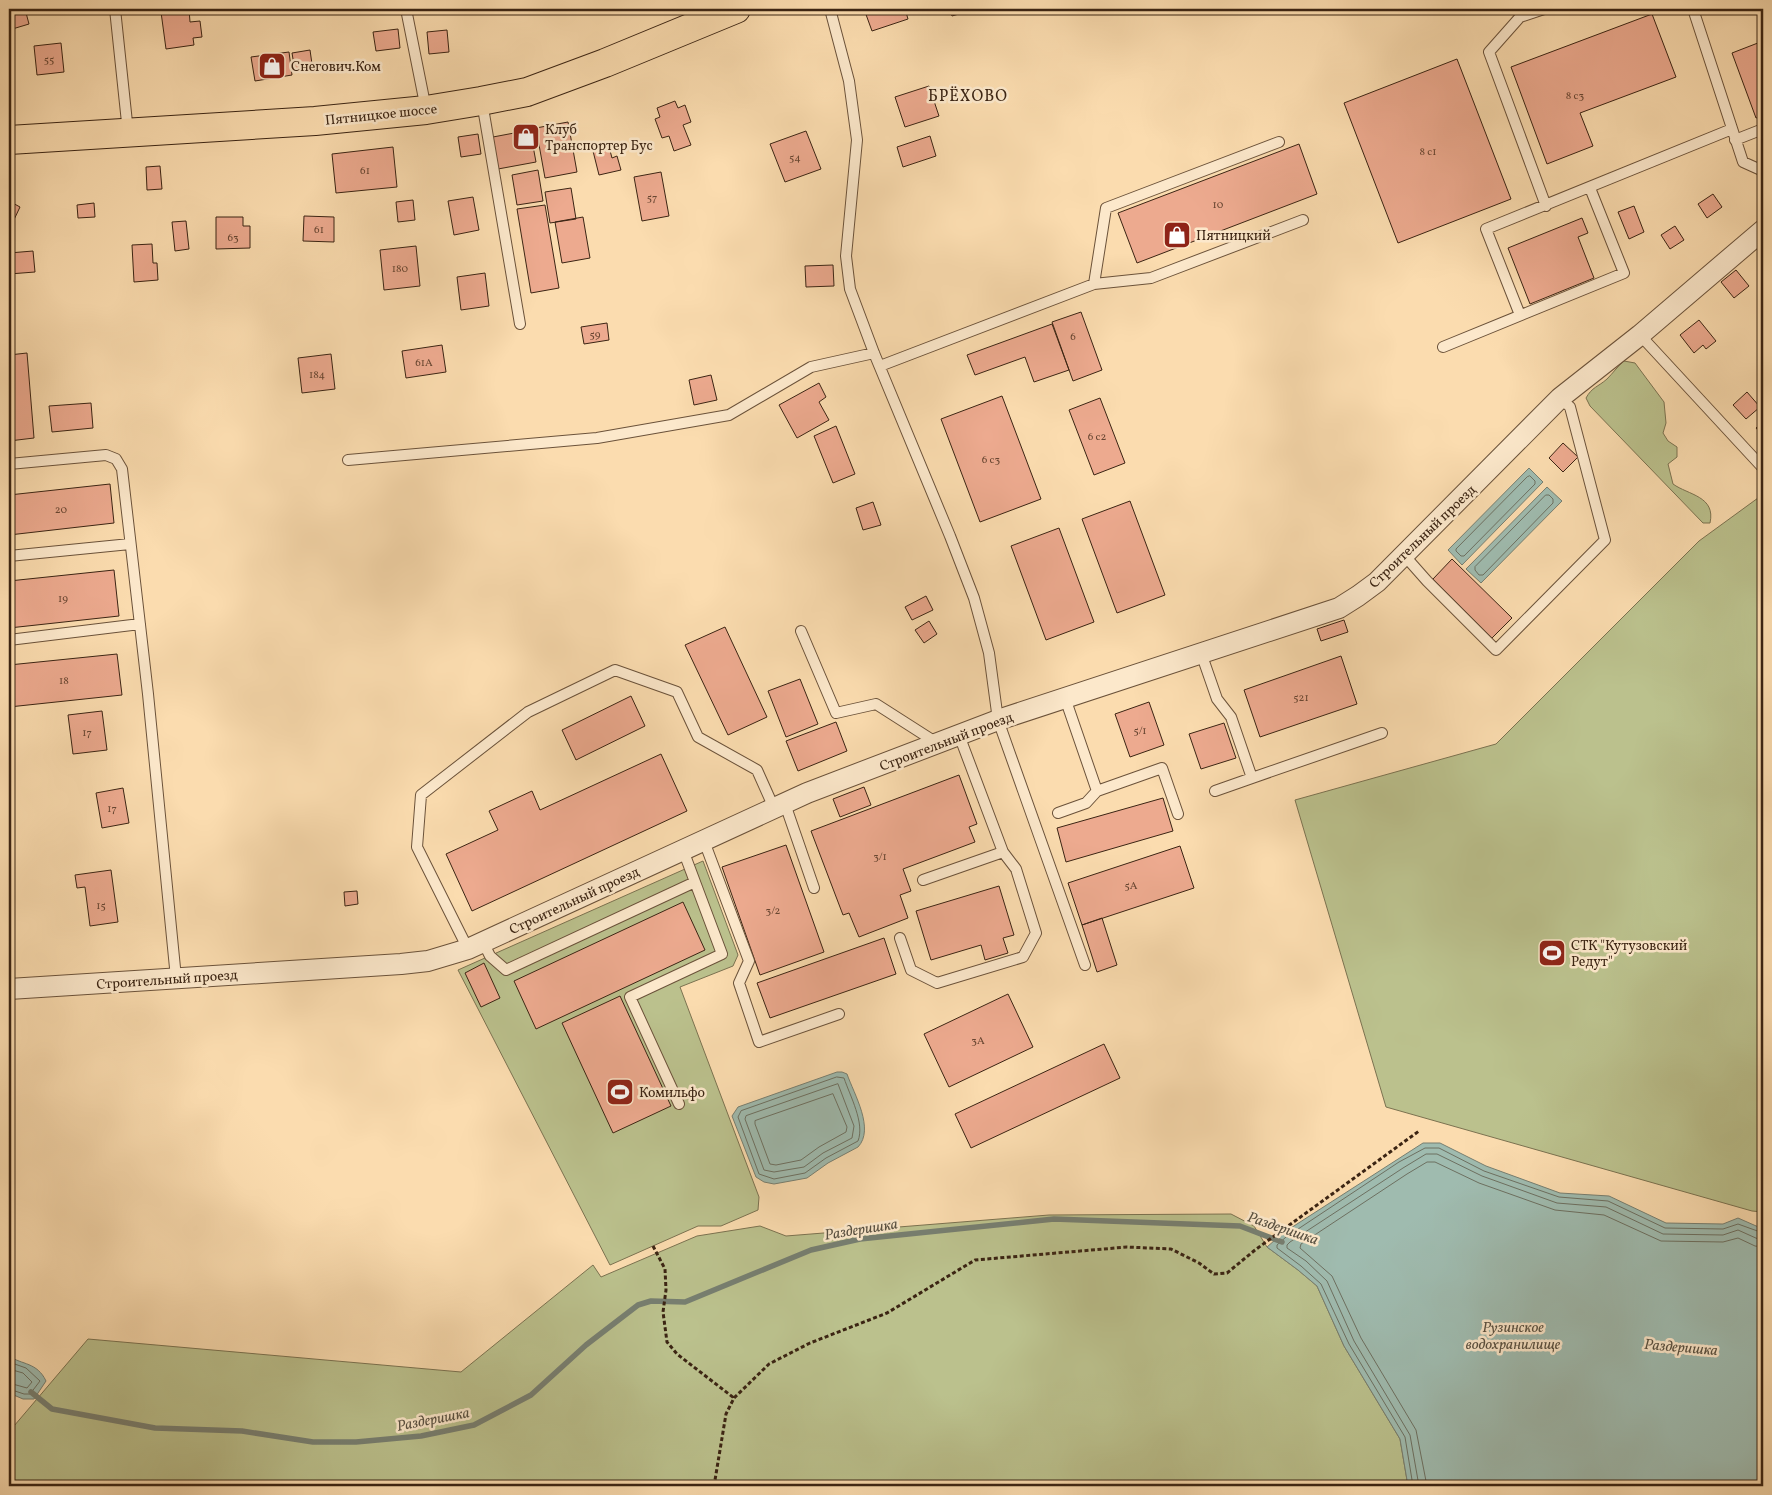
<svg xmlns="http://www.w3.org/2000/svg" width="1772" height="1495" font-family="Vollkorn,serif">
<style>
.green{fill:#bbc18d;stroke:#7b7250}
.water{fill:#9fbbaf;stroke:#777f71}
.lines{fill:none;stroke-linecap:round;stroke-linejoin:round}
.shore{stroke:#6d7061;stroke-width:1}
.stream{stroke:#777f71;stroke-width:5.5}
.building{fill:#edaa8f;stroke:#3b2413}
.service-casing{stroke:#6b523a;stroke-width:12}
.minor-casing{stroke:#6b523a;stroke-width:22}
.primary-casing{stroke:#3b2413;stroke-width:30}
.path{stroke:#3b2413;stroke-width:3;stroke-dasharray:4 2.5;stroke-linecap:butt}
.service{stroke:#fce8cb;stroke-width:10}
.minor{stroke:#fce8cb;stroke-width:20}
.primary{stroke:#fbdcaf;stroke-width:28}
.labels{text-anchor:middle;stroke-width:5;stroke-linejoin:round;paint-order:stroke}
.number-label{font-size:11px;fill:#684632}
.poi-label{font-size:14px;fill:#3b2413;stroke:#fce8cb;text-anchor:start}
.street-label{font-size:14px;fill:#3b2413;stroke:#fce8cb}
.water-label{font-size:15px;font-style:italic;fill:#595142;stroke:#fce8cb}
.quarter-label{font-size:16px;letter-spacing:1px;fill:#3b2413;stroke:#fce8cb}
</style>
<rect width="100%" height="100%" fill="#fbdcaf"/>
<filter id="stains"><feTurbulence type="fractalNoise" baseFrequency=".004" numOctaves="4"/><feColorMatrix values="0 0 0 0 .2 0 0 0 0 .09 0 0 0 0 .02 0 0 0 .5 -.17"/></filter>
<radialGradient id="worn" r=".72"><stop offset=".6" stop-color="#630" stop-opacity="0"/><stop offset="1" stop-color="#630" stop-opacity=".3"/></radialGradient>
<!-- green -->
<path class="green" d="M 1624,361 L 1635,363 L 1664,402 L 1666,423 L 1663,433 L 1668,441 L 1677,447 L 1677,457 L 1668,464 L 1673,484 C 1688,495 1716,496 1710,523 L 1703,523 L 1590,406 L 1586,398 C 1592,387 1598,387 1607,379 C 1613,373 1617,367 1624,361 Z
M 1758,498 L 1763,504 L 1763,1212 L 1752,1211 L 1386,1107 L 1295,800 L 1496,744 L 1699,541 Z
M 703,861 L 738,955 L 733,966 L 680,987 L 759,1197 L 758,1210 L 721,1226 L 698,1226 L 610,1265 L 458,970 Z
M 1231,1214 L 1254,1226 L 1267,1247 L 1298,1270 L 1317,1286 L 1344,1346 L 1400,1439 L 1408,1486 L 9,1486 L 9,1428 L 14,1426 L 88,1339 L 461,1372 L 593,1265 L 601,1277 L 697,1236 L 760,1226 L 786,1236 L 1049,1215 Z"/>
<!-- water -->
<path class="water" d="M 1529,468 L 1543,482 L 1462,565 L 1448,550 Z
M 1547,487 L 1562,501 L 1481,583 L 1466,569 Z
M 837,1072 L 842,1072 L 847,1074 C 854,1094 875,1129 858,1147 L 828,1163 L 807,1178 L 774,1184 L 764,1182 L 756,1177 L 732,1116 L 738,1107 Z
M 1423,1143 L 1440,1143 L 1486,1166 L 1560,1193 L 1609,1196 L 1666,1223 L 1723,1224 L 1738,1218 L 1763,1229 L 1763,1486 L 1408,1486 L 1400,1439 L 1344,1346 L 1317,1286 L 1298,1270 L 1267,1247 L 1283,1233 Z
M 9,1356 C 22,1365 37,1362 46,1381 L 34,1399 L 23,1399 L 9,1393 Z"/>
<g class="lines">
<!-- shore -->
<path class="shore" d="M 1530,476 L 1535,481 L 1535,484 L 1464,556 L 1461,556 L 1456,551 L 1456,549 L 1527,477 Z
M 1546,495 L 1549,495 L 1553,499 L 1553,503 L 1483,575 L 1479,575 L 1475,570 L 1475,567 Z
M 837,1077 L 844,1078 C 850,1096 865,1123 858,1141 L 826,1158 L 805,1173 L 774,1179 L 759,1174 L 738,1117 L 741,1111 Z
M 838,1084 L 854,1126 L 852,1138 L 823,1153 L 804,1167 L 774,1172 L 764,1170 L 745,1119 L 746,1116 Z
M 833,1094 L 847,1127 L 846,1132 L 819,1147 L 801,1160 L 776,1165 L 770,1164 L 755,1124 L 755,1121 Z
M 9,1362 L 26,1368 L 40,1381 L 30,1394 L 24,1394 L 9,1389
M 9,1369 L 23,1373 L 32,1382 L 27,1388 L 9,1383
M 1413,1486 L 1405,1437 L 1349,1344 L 1321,1284 L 1301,1266 L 1277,1248 L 1277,1245 L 1286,1237 L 1399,1162 L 1425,1148 L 1439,1148 L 1484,1171 L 1559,1197 L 1608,1201 L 1665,1228 L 1723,1229 L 1738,1224 L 1763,1233
M 1419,1486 L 1410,1435 L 1354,1341 L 1327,1281 L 1306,1261 L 1287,1248 L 1287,1245 L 1290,1242 L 1403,1168 L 1426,1154 L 1437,1154 L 1482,1176 L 1557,1203 L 1606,1207 L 1663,1234 L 1723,1235 L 1738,1230 L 1758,1239 L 1763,1240
M 1427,1486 L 1416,1430 L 1361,1338 L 1332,1276 L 1300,1248 L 1301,1244 L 1407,1174 L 1427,1162 L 1435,1162 L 1479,1183 L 1555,1210 L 1604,1215 L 1661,1241 L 1723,1242 L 1738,1238 L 1755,1246 L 1763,1247"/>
<!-- stream -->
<path class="stream" d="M 31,1392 L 52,1409 L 155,1428 L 242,1431 L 313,1442 L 356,1442 L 421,1436 L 474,1425 L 531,1395 L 586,1345 L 638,1305 L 651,1301 L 685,1302 L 811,1250 L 860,1239 L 1054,1219 L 1240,1226 L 1282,1242"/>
</g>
<!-- building -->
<path class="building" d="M 21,9 L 25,9 L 29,24 L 9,30 L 9,12 Z
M 189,9 L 190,22 L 200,21 L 202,37 L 193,38 L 194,45 L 166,49 L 161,12 Z
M 542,9 L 557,9 L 557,11 L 543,13 Z
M 864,9 L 905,9 L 908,19 L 872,31 Z
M 949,9 L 976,9 L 952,16 Z
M 1652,14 L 1676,77 L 1580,113 L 1593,146 L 1547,164 L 1511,67 Z
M 398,29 L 400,48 L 376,51 L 373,32 Z
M 447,30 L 449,52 L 429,54 L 427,32 Z
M 1763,41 L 1763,116 L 1756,118 L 1732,53 Z
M 61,43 L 64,72 L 37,75 L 34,46 Z
M 310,50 L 312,64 L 306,65 L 306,69 L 295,71 L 292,53 Z
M 289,52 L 292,75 L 255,81 L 251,57 Z
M 1457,59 L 1511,199 L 1398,243 L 1344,103 Z
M 929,86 L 939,116 L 905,127 L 895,97 Z
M 675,101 L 678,108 L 685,105 L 691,122 L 683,125 L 691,145 L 674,151 L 669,136 L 662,138 L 655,119 L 660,117 L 657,108 Z
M 568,122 L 577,172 L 545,178 L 536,128 Z
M 530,130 L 536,162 L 498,169 L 493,137 Z
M 806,131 L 821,169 L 785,182 L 770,144 Z
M 478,134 L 481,154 L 461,157 L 458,137 Z
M 930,136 L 936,156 L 903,167 L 897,147 Z
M 608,143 L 612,158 L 617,156 L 621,170 L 599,175 L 592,147 Z
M 1299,144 L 1317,194 L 1137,263 L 1118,213 Z
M 393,147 L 397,187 L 336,193 L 332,154 Z
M 160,166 L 162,189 L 147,190 L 146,167 Z
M 538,170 L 543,201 L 517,205 L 512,175 Z
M 661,172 L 669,216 L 642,221 L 634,177 Z
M 571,188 L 576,219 L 550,223 L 545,192 Z
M 1713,194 L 1722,207 L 1707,218 L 1698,204 Z
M 473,197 L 479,230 L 454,235 L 448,201 Z
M 413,200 L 415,220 L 398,222 L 396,202 Z
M 9,201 L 20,207 L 11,226 L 9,225 Z
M 94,203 L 95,217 L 78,218 L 77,205 Z
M 545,205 L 559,288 L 531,293 L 517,209 Z
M 1634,206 L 1644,232 L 1629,239 L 1618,212 Z
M 304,216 L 334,217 L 334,242 L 303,241 Z
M 216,217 L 243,217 L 243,226 L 250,226 L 250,248 L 216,249 Z
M 583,217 L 590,258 L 562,263 L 555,222 Z
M 1582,218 L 1588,233 L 1578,237 L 1594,278 L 1530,304 L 1508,248 Z
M 186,221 L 189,249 L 175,251 L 172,222 Z
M 1675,226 L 1684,240 L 1670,249 L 1661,235 Z
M 152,244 L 153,263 L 157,263 L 158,280 L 134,282 L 132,245 Z
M 416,246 L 420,286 L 384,290 L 380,250 Z
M 33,251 L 35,272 L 9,274 L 9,253 Z
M 833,265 L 834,286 L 806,287 L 805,266 Z
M 1736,270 L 1749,286 L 1734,298 L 1721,282 Z
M 485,273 L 489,306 L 461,310 L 457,277 Z
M 1081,312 L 1102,370 L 1073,381 L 1052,322 Z
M 1699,320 L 1716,341 L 1706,349 L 1703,345 L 1694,353 L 1680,335 Z
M 607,323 L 609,340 L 584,344 L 581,327 Z
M 1052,324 L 1069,370 L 1034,382 L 1025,357 L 975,375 L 967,355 Z
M 442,345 L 446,372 L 406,378 L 402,351 Z
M 27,353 L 34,438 L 9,441 L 9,355 Z
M 331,354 L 335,389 L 302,393 L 298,358 Z
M 711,375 L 717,400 L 694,405 L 689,380 Z
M 819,383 L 826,397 L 819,402 L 829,420 L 797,438 L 779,405 Z
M 1747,392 L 1760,407 L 1746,419 L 1733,405 Z
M 1002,396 L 1041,499 L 980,522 L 941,419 Z
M 1100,398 L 1125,463 L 1094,475 L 1069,410 Z
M 91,403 L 93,428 L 52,432 L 49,406 Z
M 1763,421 L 1763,436 L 1756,428 Z
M 836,426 L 855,474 L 833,483 L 814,436 Z
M 1563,443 L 1578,457 L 1563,472 L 1549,458 Z
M 110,484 L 114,523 L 9,535 L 9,495 Z
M 1130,501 L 1165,595 L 1117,613 L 1082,519 Z
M 873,502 L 881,525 L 863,530 L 856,508 Z
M 1059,528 L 1094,622 L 1046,640 L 1011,546 Z
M 1452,559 L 1512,618 L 1492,638 L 1433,579 Z
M 114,570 L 119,616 L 9,628 L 9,581 Z
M 926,596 L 933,610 L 912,620 L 905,607 Z
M 1344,620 L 1348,632 L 1321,641 L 1317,629 Z
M 929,621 L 937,634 L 924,643 L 915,630 Z
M 725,627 L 767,717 L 728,735 L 685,645 Z
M 117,654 L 122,695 L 9,707 L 9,665 Z
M 1341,656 L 1357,704 L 1260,737 L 1244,690 Z
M 800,679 L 818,724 L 786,737 L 768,691 Z
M 631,696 L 645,726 L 576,760 L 562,730 Z
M 1149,702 L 1164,745 L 1130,757 L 1115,714 Z
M 102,711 L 107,750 L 73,754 L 68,715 Z
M 836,722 L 847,751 L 798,771 L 786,741 Z
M 1224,723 L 1236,758 L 1201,769 L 1189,734 Z
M 661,754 L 687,811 L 472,911 L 446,854 L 498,830 L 489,811 L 532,791 L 540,810 Z
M 959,775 L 977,824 L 969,827 L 975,842 L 903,869 L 911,891 L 900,895 L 908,918 L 859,937 L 849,913 L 843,915 L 811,831 Z
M 864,787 L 871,805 L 840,817 L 833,799 Z
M 123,788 L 129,823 L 102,828 L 96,793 Z
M 1163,798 L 1173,831 L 1066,862 L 1057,828 Z
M 786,845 L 824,952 L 760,975 L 722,867 Z
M 1180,846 L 1194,888 L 1082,925 L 1068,883 Z
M 111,870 L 118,922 L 90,926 L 85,887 L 77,888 L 75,875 Z
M 999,886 L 1014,935 L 1003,938 L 1008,953 L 985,960 L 981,945 L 931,960 L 916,911 Z
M 357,891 L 358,904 L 345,906 L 344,892 Z
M 683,902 L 705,950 L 536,1029 L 514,981 Z
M 1102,918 L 1117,965 L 1097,972 L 1082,925 Z
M 884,938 L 896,974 L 770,1018 L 757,983 Z
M 484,963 L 500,998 L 481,1007 L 465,973 Z
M 1008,994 L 1033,1047 L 949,1087 L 924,1034 Z
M 620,996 L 671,1106 L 613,1133 L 562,1023 Z
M 1104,1044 L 1120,1078 L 971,1148 L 955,1114 Z"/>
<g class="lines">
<!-- service casing -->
<g class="service-casing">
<path id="service" d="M 115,9 L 128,132
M 406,9 L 426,109
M 830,9 L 849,81 L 857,140 L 846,256 L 850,289 L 874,353 L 950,536 L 974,598 L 989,653 L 998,720 L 1085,965
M 1544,9 L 1520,17 L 1489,52 L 1546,206
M 1693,9 L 1743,162 L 1763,171
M 482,102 L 520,324
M 1735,140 L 1763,129
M 1094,284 L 1106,208 L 1279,142
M 1520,315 L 1486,229 L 1732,129
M 1640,335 L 1763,468
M 1443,347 L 1624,273 L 1590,188
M 880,366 L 1094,284 L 1151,278 L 1303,220
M 348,460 L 597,438 L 729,415 L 811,367 L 874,353
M 9,464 L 106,455 L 116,459 L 122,469 L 148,694 L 176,978
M 1404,555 L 1427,581 L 1496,650 L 1605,540 L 1570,407 L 1560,398
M 9,556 L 130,544
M 801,631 L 836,713 L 876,704 L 937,743
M 9,640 L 140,624
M 1201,653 L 1217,699 L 1231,717 L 1252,778 L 1382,733
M 1065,698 L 1097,791 L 1162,768 L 1178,814
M 1215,791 L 1252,778
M 785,804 L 814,888
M 1058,813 L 1086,803 L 1097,791
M 704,841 L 749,961 L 739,983 L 759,1042 L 839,1014
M 923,880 L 1003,852
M 900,938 L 911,970 L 937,983 L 1023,957 L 1036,933 L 1016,869 L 1003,852 L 959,735
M 483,942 L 490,956 L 506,970 L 695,882
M 468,949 L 417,847 L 421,795 L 528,712 L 615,670 L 677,692 L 698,737 L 757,770 L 774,808
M 679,1104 L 630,997 L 722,954 L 683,850"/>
</g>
<!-- minor casing -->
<g class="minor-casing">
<path id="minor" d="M 9,989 L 401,964 L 428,961 L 468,949 L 807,793 L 998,720 L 1339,608 L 1358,596 L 1377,582 L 1560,398 L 1640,335 L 1763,230"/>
</g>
<!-- primary casing -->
<g class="primary-casing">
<path id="primary" d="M 9,140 L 315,121 L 426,110 L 481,101 L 527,92 L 605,63 L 736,9"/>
</g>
<!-- path -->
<path class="path" d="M 653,1246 L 665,1269 L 666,1290 L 663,1312 L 667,1342 L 677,1354 L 734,1398
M 714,1486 L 726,1414 L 734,1398 L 769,1364 L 810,1343 L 887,1313 L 975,1260 L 1127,1247 L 1171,1249 L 1199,1263 L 1214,1274 L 1227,1273 L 1255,1250 L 1419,1131"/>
<!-- service -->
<use href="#service" class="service"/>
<!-- minor -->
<use href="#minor" class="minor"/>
<!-- primary -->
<use href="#primary" class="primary"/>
</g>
<!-- icons -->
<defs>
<g id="shop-square" transform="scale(1.4375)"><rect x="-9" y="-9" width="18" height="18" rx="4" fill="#8f2418" stroke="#fce8cb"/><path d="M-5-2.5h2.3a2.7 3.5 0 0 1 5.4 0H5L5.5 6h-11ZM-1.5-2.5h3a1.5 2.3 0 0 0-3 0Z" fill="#fff"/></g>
<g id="stadium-square" transform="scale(1.4375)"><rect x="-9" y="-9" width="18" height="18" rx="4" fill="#8f2418" stroke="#fce8cb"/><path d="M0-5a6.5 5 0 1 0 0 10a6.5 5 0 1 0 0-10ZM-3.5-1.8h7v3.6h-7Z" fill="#fff"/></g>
</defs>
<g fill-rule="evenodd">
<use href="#shop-square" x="272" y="66"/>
<use href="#shop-square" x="526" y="137"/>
<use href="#shop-square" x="1177" y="235"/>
<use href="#stadium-square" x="1552" y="953"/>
<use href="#stadium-square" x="620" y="1092"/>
</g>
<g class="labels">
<!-- number labels -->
<g class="number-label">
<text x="49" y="63">55</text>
<text x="1575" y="99">8 с3</text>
<text x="1428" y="155">8 с1</text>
<text x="795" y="161">54</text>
<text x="365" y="174">61</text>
<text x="652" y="201">57</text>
<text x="1218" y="208">10</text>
<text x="319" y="233">61</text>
<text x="233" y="241">63</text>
<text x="400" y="272">180</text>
<text x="595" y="338">59</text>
<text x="1073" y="340">6</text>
<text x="424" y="366">61А</text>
<text x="317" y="378">184</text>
<text x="1097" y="440">6 с2</text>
<text x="991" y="463">6 с3</text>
<text x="61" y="513">20</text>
<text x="63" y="602">19</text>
<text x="64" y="684">18</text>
<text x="1301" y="701">521</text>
<text x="1140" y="734">5/1</text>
<text x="87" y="736">17</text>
<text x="112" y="812">17</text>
<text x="880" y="860">3/1</text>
<text x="1131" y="889">5А</text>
<text x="101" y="909">15</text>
<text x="773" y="914">3/2</text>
<text x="978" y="1044">3А</text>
</g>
<!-- poi labels -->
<g class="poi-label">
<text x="291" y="71">Снегович.Ком</text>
<text x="545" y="134">Клуб<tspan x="545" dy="16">Транспортер Бус</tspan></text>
<text x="1196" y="240">Пятницкий</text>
<text x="1571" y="950">СТК "Кутузовский<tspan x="1571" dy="16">Редут"</tspan></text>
<text x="639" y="1097">Комильфо</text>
</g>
<!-- street labels -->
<g class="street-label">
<text transform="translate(381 114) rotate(-6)" y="5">Пятницкое шоссе</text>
<text transform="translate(1422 536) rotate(-44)" y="5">Строительный проезд</text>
<text transform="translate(946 741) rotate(-21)" y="5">Строительный проезд</text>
<text transform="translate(574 900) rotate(-25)" y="5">Строительный проезд</text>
<text transform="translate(167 979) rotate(-4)" y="5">Строительный проезд</text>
</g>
<!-- water labels -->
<g class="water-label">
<text transform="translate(1283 1228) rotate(19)" y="5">Раздеришка</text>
<text transform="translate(861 1229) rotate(-9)" y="5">Раздеришка</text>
<text x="1513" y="1332">Рузинское<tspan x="1513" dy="17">водохранилище</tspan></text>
<text transform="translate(1681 1347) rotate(5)" y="5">Раздеришка</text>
<text transform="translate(433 1419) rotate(-11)" y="5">Раздеришка</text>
</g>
<!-- quarter labels -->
<g class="quarter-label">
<text x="968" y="101">БРЁХОВО</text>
</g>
</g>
<!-- margin -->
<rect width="1772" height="1495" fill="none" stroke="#fbdcaf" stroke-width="30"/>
<rect x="10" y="10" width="1752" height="1475" fill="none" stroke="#3b2413" stroke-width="2.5"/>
<rect x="15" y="15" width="1742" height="1465" fill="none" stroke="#3b2413"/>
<rect width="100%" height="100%" filter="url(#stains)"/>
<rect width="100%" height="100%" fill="url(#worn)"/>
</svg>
